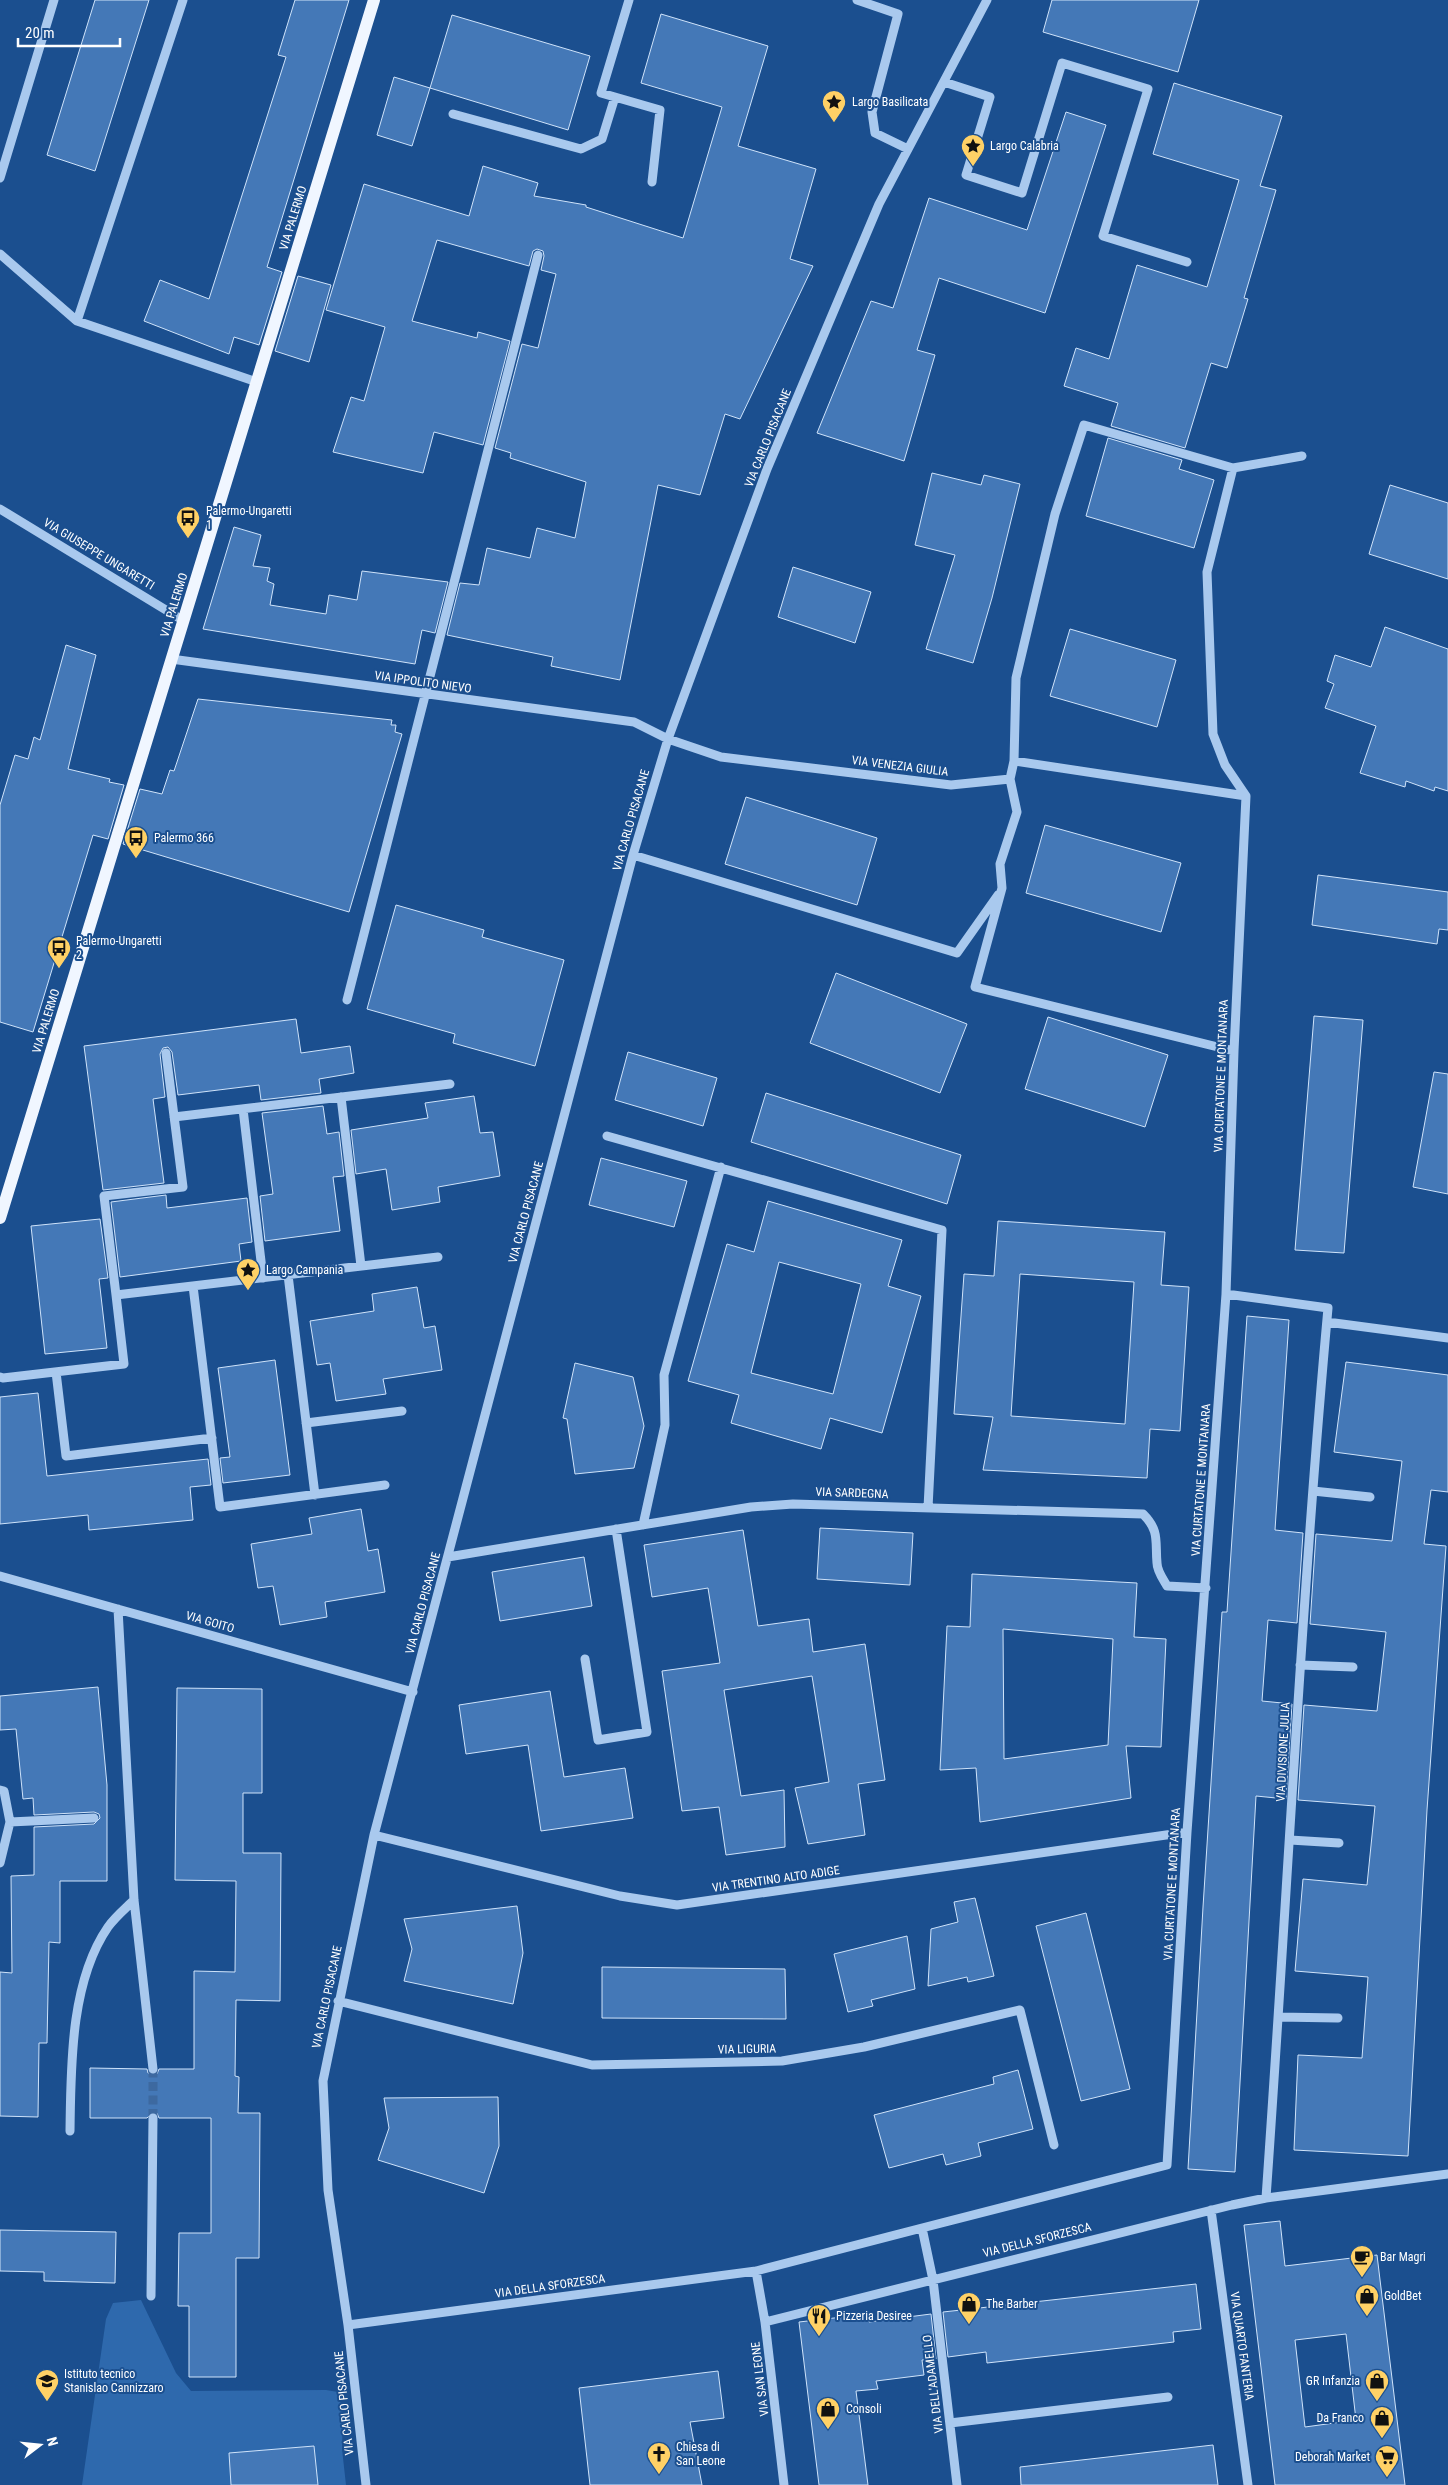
<svg xmlns="http://www.w3.org/2000/svg" width="1448" height="2485" font-family="'Roboto Condensed',sans-serif">
<style>
.green{fill:#2e69ad}
.building{fill:#4478b7;stroke:#cfe3fa;fill-rule:evenodd}
.lines{fill:none;stroke-linecap:round;stroke-linejoin:round}
.minor-tunnel{stroke:#3d69a0;stroke-width:9;stroke-dasharray:9 4.5;stroke-linecap:butt}
.minor{stroke:#a9c9ee;stroke-width:9}
.major{stroke:#f0f6ff;stroke-width:12}
.labels{text-anchor:middle;stroke-width:4;stroke-linejoin:round;paint-order:stroke}
.poi-label{font-size:12px;fill:#fff;stroke:#1b4f8f;text-anchor:start}
.street-label{font-size:12px;fill:#fff;stroke:#1b4f8f}
</style>
<rect width="100%" height="100%" fill="#1b4f8f"/>
<!-- green -->
<path class="green" d="M 141,2300 L 176,2373 L 191,2391 L 326,2390 L 338,2392 L 343,2413 L 342,2449 L 346,2485 L 82,2485 L 106,2319 L 113,2303 Z"/>
<!-- building -->
<path class="building" d="M 95,0 L 149,0 L 95,171 L 47,155 Z
M 295,0 L 349,0 L 267,267 L 282,272 L 259,345 L 234,337 L 229,354 L 144,321 L 160,280 L 209,299 L 286,57 L 278,55 Z
M 1052,0 L 1199,0 L 1178,72 L 1043,32 Z
M 661,14 L 768,46 L 738,146 L 816,169 L 790,259 L 813,266 L 740,419 L 725,414 L 700,495 L 658,485 L 620,680 L 551,666 L 553,657 L 447,635 L 460,583 L 479,585 L 487,548 L 530,558 L 537,528 L 575,538 L 586,482 L 510,458 L 511,453 L 495,448 L 522,344 L 538,348 L 556,274 L 541,270 L 544,256 L 543,251 L 537,249 L 533,251 L 529,266 L 437,240 L 412,321 L 477,338 L 478,332 L 510,341 L 483,445 L 434,432 L 423,473 L 333,452 L 351,397 L 364,401 L 385,327 L 326,310 L 364,184 L 469,216 L 483,166 L 538,183 L 534,196 L 586,205 L 586,207 L 683,238 L 722,107 L 641,83 Z
M 452,15 L 590,56 L 568,130 L 430,88 Z
M 394,77 L 430,88 L 412,146 L 377,135 Z
M 1174,83 L 1282,116 L 1260,186 L 1276,190 L 1244,298 L 1248,299 L 1227,368 L 1211,363 L 1185,448 L 1111,426 L 1118,403 L 1064,386 L 1076,348 L 1109,359 L 1137,265 L 1207,287 L 1239,180 L 1153,154 Z
M 1066,112 L 1106,125 L 1045,313 L 939,278 L 917,350 L 935,355 L 904,461 L 817,433 L 871,301 L 893,308 L 929,198 L 1027,230 Z
M 298,276 L 331,285 L 309,362 L 275,351 Z
M 1108,438 L 1182,460 L 1179,469 L 1214,480 L 1194,548 L 1086,516 Z
M 932,473 L 981,485 L 984,475 L 1020,484 L 992,598 L 973,663 L 926,649 L 955,555 L 915,545 Z
M 1390,485 L 1448,503 L 1448,579 L 1369,554 Z
M 234,527 L 261,535 L 253,566 L 270,568 L 267,581 L 274,584 L 270,605 L 326,614 L 329,595 L 357,600 L 362,571 L 448,582 L 435,633 L 422,630 L 415,664 L 203,629 Z
M 793,567 L 871,592 L 855,643 L 778,617 Z
M 1385,627 L 1448,649 L 1448,791 L 1435,787 L 1434,791 L 1406,781 L 1405,787 L 1360,773 L 1376,726 L 1325,708 L 1334,684 L 1327,681 L 1335,655 L 1371,667 Z
M 1070,629 L 1176,660 L 1157,727 L 1050,696 Z
M 66,645 L 96,655 L 68,769 L 110,779 L 109,782 L 124,785 L 108,839 L 93,835 L 33,1032 L 0,1022 L 0,805 L 15,755 L 28,759 L 34,737 L 40,740 Z
M 198,699 L 392,720 L 391,725 L 396,725 L 395,732 L 402,734 L 349,912 L 123,844 L 140,789 L 162,794 L 170,770 L 174,771 Z
M 746,797 L 877,838 L 857,905 L 725,864 Z
M 1045,825 L 1181,863 L 1161,932 L 1026,893 Z
M 1318,875 L 1448,892 L 1448,930 L 1439,929 L 1437,944 L 1312,925 Z
M 396,905 L 484,930 L 482,937 L 564,960 L 535,1066 L 453,1043 L 455,1034 L 367,1009 Z
M 836,973 L 967,1024 L 940,1093 L 810,1043 Z
M 1314,1016 L 1363,1020 L 1344,1253 L 1295,1250 Z
M 1048,1017 L 1168,1055 L 1145,1127 L 1025,1089 Z
M 296,1019 L 301,1053 L 350,1046 L 354,1073 L 319,1079 L 321,1093 L 261,1100 L 259,1085 L 178,1095 L 172,1052 L 168,1047 L 163,1048 L 160,1054 L 165,1097 L 153,1099 L 164,1183 L 103,1190 L 84,1046 Z
M 628,1052 L 717,1078 L 703,1126 L 615,1100 Z
M 1434,1072 L 1448,1074 L 1448,1194 L 1413,1187 Z
M 766,1093 L 961,1155 L 947,1204 L 751,1142 Z
M 474,1096 L 480,1133 L 493,1132 L 500,1176 L 438,1187 L 440,1202 L 392,1210 L 386,1169 L 356,1174 L 351,1130 L 428,1118 L 425,1103 Z
M 323,1106 L 327,1134 L 339,1132 L 344,1176 L 333,1177 L 340,1231 L 265,1241 L 260,1196 L 273,1194 L 262,1113 Z
M 601,1158 L 687,1181 L 674,1227 L 589,1205 Z
M 166,1195 L 167,1208 L 247,1198 L 252,1242 L 239,1244 L 241,1261 L 120,1277 L 111,1202 Z
M 768,1201 L 902,1240 L 888,1286 L 921,1296 L 882,1433 L 830,1418 L 821,1449 L 731,1423 L 739,1395 L 688,1381 L 727,1244 L 754,1252 ZM 779,1262 L 861,1284 L 833,1394 L 751,1373 Z
M 100,1219 L 108,1278 L 99,1279 L 107,1348 L 45,1354 L 31,1226 Z
M 998,1221 L 1165,1232 L 1161,1285 L 1189,1287 L 1180,1431 L 1150,1429 L 1147,1478 L 983,1470 L 993,1417 L 954,1414 L 964,1274 L 994,1276 ZM 1020,1274 L 1134,1282 L 1125,1424 L 1011,1416 Z
M 417,1287 L 424,1328 L 435,1326 L 442,1370 L 383,1379 L 386,1394 L 336,1401 L 330,1363 L 317,1365 L 310,1321 L 374,1311 L 372,1294 Z
M 1247,1316 L 1289,1320 L 1275,1530 L 1303,1533 L 1297,1623 L 1268,1620 L 1262,1701 L 1292,1704 L 1286,1799 L 1256,1796 L 1235,2172 L 1188,2169 L 1203,1907 L 1222,1612 L 1227,1612 Z
M 275,1360 L 290,1475 L 223,1483 L 220,1458 L 230,1457 L 218,1368 Z
M 1346,1362 L 1448,1375 L 1448,1492 L 1431,1490 L 1424,1544 L 1446,1546 L 1427,1810 L 1408,2156 L 1294,2150 L 1298,2055 L 1362,2058 L 1368,1977 L 1295,1971 L 1303,1879 L 1367,1885 L 1375,1806 L 1298,1800 L 1304,1705 L 1377,1711 L 1386,1632 L 1310,1624 L 1316,1534 L 1392,1541 L 1402,1461 L 1334,1452 Z
M 575,1363 L 633,1377 L 644,1426 L 634,1468 L 575,1474 L 567,1419 L 563,1418 Z
M 38,1393 L 47,1476 L 208,1459 L 211,1485 L 190,1487 L 193,1520 L 89,1530 L 88,1515 L 0,1524 L 0,1397 Z
M 361,1509 L 368,1551 L 378,1549 L 385,1592 L 325,1602 L 327,1617 L 280,1625 L 273,1586 L 258,1588 L 251,1544 L 312,1534 L 309,1518 Z
M 820,1528 L 913,1533 L 910,1585 L 817,1579 Z
M 743,1530 L 758,1626 L 809,1619 L 813,1652 L 865,1644 L 885,1780 L 858,1784 L 865,1835 L 808,1844 L 795,1788 L 829,1782 L 812,1676 L 724,1690 L 741,1796 L 784,1790 L 785,1847 L 726,1855 L 719,1807 L 682,1811 L 662,1671 L 720,1663 L 708,1588 L 652,1597 L 644,1545 Z
M 584,1557 L 592,1606 L 500,1621 L 492,1572 Z
M 972,1574 L 1137,1583 L 1134,1637 L 1166,1639 L 1161,1747 L 1126,1746 L 1131,1798 L 980,1822 L 976,1768 L 940,1770 L 947,1626 L 970,1627 ZM 1003,1629 L 1113,1639 L 1108,1745 L 1004,1759 Z
M 98,1687 L 107,1785 L 107,1881 L 60,1881 L 60,1943 L 49,1942 L 47,2043 L 39,2043 L 38,2117 L 0,2116 L 0,1972 L 12,1973 L 11,1876 L 34,1875 L 34,1827 L 94,1824 L 100,1818 L 99,1814 L 94,1812 L 34,1815 L 33,1798 L 23,1799 L 16,1729 L 0,1730 L 0,1696 Z
M 177,1688 L 262,1689 L 262,1793 L 243,1793 L 243,1853 L 281,1853 L 280,2001 L 236,2000 L 235,2076 L 239,2077 L 238,2113 L 260,2113 L 259,2258 L 236,2258 L 236,2377 L 189,2377 L 189,2306 L 178,2306 L 179,2233 L 211,2233 L 211,2118 L 159,2118 L 157,2113 L 153,2112 L 147,2118 L 90,2118 L 90,2068 L 147,2069 L 148,2073 L 153,2075 L 157,2074 L 159,2069 L 194,2069 L 194,1971 L 235,1972 L 236,1881 L 175,1880 Z
M 550,1691 L 564,1777 L 625,1768 L 633,1818 L 541,1831 L 528,1745 L 466,1754 L 459,1705 Z
M 975,1898 L 994,1976 L 968,1982 L 967,1977 L 928,1986 L 931,1929 L 958,1922 L 954,1902 Z
M 517,1906 L 523,1953 L 513,2004 L 404,1981 L 412,1949 L 404,1919 Z
M 1086,1913 L 1130,2089 L 1081,2101 L 1036,1926 Z
M 907,1936 L 915,1989 L 871,2000 L 873,2006 L 848,2012 L 834,1954 Z
M 602,1967 L 785,1969 L 786,2019 L 602,2018 Z
M 1018,2070 L 1033,2129 L 978,2143 L 981,2156 L 946,2165 L 943,2154 L 889,2168 L 874,2115 L 994,2084 L 993,2077 Z
M 498,2097 L 499,2146 L 484,2193 L 378,2160 L 389,2128 L 384,2098 Z
M 1280,2221 L 1285,2266 L 1377,2255 L 1405,2485 L 1275,2485 L 1244,2225 ZM 1346,2334 L 1356,2420 L 1305,2427 L 1295,2340 Z
M 0,2230 L 116,2232 L 115,2283 L 44,2281 L 44,2272 L 0,2271 Z
M 1196,2284 L 1201,2329 L 1173,2332 L 1174,2342 L 987,2363 L 986,2352 L 948,2357 L 943,2312 Z
M 869,2314 L 869,2322 L 931,2314 L 936,2359 L 922,2360 L 924,2375 L 876,2381 L 878,2389 L 856,2391 L 868,2485 L 819,2485 L 799,2322 Z
M 718,2371 L 724,2418 L 690,2422 L 702,2485 L 590,2485 L 579,2388 Z
M 1213,2445 L 1218,2485 L 1021,2485 L 1020,2467 Z
M 314,2446 L 318,2485 L 231,2485 L 229,2453 Z"/>
<g class="lines">
<!-- minor-tunnel -->
<path class="minor-tunnel" d="M 153,2118 L 153,2069"/>
<!-- minor -->
<path class="minor" d="M 629,0 L 601,93 L 660,110 L 652,182
M 857,0 L 898,14 L 872,112 L 875,133 L 908,149
M 944,82 L 990,97 L 966,175 L 1022,193 L 1062,63 L 1148,89 L 1103,236 L 1187,262
M 453,114 L 581,149 L 602,139 L 615,97
M 0,178 L 54,0
M 0,254 L 77,321 L 257,382
M 77,321 L 183,0
M 1233,468 L 1207,572 L 1213,734 L 1225,765 L 1246,796
M 0,509 L 184,621
M 171,659 L 634,722 L 668,739 L 721,757 L 951,785 L 1010,779 L 1017,812 L 1000,864 L 1002,888 L 975,987 L 1234,1051
M 1014,761 L 1246,796
M 1010,779 L 1014,761 L 1016,678 L 1055,514 L 1084,425 L 1233,468 L 1302,456
M 633,855 L 957,953 L 998,895
M 347,1000 L 538,255
M 341,1097 L 361,1266
M 243,1109 L 263,1278
M 174,1117 L 450,1084
M 607,1136 L 942,1230 L 928,1508
M 288,1275 L 315,1495
M 193,1286 L 220,1507 L 385,1485
M 1226,1294 L 1328,1308 C 1301,1604 1287,1901 1266,2198
M 116,1295 L 104,1196 L 183,1187 L 166,1053
M 1327,1322 L 1448,1338
M 56,1372 L 66,1456 L 212,1438
M 0,1377 L 3,1378 L 124,1364 L 116,1295 L 438,1257
M 306,1423 L 402,1411
M 1313,1491 L 1370,1497
M 643,1525 L 665,1425 L 664,1375 L 721,1167
M 448,1557 L 751,1507 L 793,1504 L 1143,1514 C 1160,1531 1155,1541 1157,1563 C 1157,1571 1163,1579 1167,1586 L 1206,1588
M 0,1576 L 413,1692
M 118,1609 L 134,1900 L 153,2069
M 585,1659 L 598,1740 L 647,1732 L 616,1529
M 1300,1665 L 1353,1667
M 0,1790 L 4,1791 L 10,1822 L 0,1863
M 10,1822 L 94,1818
M 374,1835 L 620,1896 L 677,1905 L 1187,1832
M 1290,1840 L 1339,1843
M 338,2001 L 592,2065 L 782,2061 L 864,2047 L 1020,2010 L 1054,2145
M 1278,2017 L 1338,2018
M 70,2131 C 71,2067 70,1982 108,1927 C 115,1917 126,1908 134,1900
M 1211,2210 L 1248,2485
M 756,2271 L 765,2322 L 784,2485
M 151,2296 L 153,2118
M 765,2322 L 1232,2205 L 1266,2198 L 1448,2174
M 348,2325 L 756,2271 L 922,2228
M 950,2423 L 1168,2397
M 366,2485 L 348,2325 L 328,2190 L 323,2081 L 374,1835 L 633,855 L 668,739 L 767,469 L 879,204 L 987,0
M 957,2485 L 933,2280 L 922,2228 L 1167,2165 L 1187,1832 L 1226,1294 L 1234,1051 L 1246,796"/>
<!-- major -->
<path class="major" d="M 0,1218 L 374,0"/>
</g>
<!-- icons -->
<defs>
<g id="sight-pin" transform="scale(1.25)"><path d="M0 17L-7.5 6A9.5 9.5 0 1 1 7.5 6Z" fill="#ffd166" stroke="#1b4f8f"/><path d="M0-6L1.8-2.2L6-1.7L2.9 1.2L3.7 5.4L0 3.3L-3.7 5.4L-2.9 1.2L-6-1.7L-1.8-2.2Z" fill="#111"/></g>
<g id="bus-pin" transform="scale(1.25)"><path d="M0 17L-7.5 6A9.5 9.5 0 1 1 7.5 6Z" fill="#ffd166" stroke="#1b4f8f"/><path d="M-5-6H5V4H4V6H2V4H-2V6H-4V4H-5ZM-3.5-4V0h7V-4ZM-3.5 1.2v1.5H-2V1.2ZM2 1.2v1.5H3.5V1.2Z" fill="#111"/></g>
<g id="cafe-pin" transform="scale(1.25)"><path d="M0 17L-7.5 6A9.5 9.5 0 1 1 7.5 6Z" fill="#ffd166" stroke="#1b4f8f"/><path d="M-5.5-4.5H6V0H3Q3 3.5 0 3.5H-2.5Q-5.5 3.5-5.5 0ZM3-3.2v2h1.7v-2ZM-6 4.5H4V6H-6Z" fill="#111"/></g>
<g id="shop-pin" transform="scale(1.25)"><path d="M0 17L-7.5 6A9.5 9.5 0 1 1 7.5 6Z" fill="#ffd166" stroke="#1b4f8f"/><path d="M-5-2.5h2.3a2.7 3.5 0 0 1 5.4 0H5L5.5 6h-11ZM-1.5-2.5h3a1.5 2.3 0 0 0-3 0Z" fill="#111"/></g>
<g id="restaurant-pin" transform="scale(1.25)"><path d="M0 17L-7.5 6A9.5 9.5 0 1 1 7.5 6Z" fill="#ffd166" stroke="#1b4f8f"/><path d="M-5-6h1v4h1v-4h1v4h1v-4h1v5L-1.5 .5V6h-2V.5L-5-1ZM5-6V6H3V1.5H1.5Q1.5-4 5-6Z" fill="#111"/></g>
<g id="school-pin" transform="scale(1.25)"><path d="M0 17L-7.5 6A9.5 9.5 0 1 1 7.5 6Z" fill="#ffd166" stroke="#1b4f8f"/><path d="M0-5L7-2L0 1L-7-2ZM-4 1L0 2.5L4 1V4Q0 6-4 4Z" fill="#111"/></g>
<g id="church-pin" transform="scale(1.25)"><path d="M0 17L-7.5 6A9.5 9.5 0 1 1 7.5 6Z" fill="#ffd166" stroke="#1b4f8f"/><path d="M-1.2-6h2.4v3.5h3.3v2.4h-3.3V6h-2.4V-.1h-3.3v-2.4h3.3Z" fill="#111"/></g>
<g id="supermarket-pin" transform="scale(1.25)"><path d="M0 17L-7.5 6A9.5 9.5 0 1 1 7.5 6Z" fill="#ffd166" stroke="#1b4f8f"/><path d="M-6-5.5h2.5l.6 2H6L4.5 2H-2.5L-4.4-4H-6ZM-1.5 3.2a1.3 1.3 0 1 0 .1 0ZM3 3.2a1.3 1.3 0 1 0 .1 0Z" fill="#111"/></g>
</defs>
<g fill-rule="evenodd">
<use href="#sight-pin" x="834" y="102"/>
<use href="#sight-pin" x="973" y="146"/>
<use href="#bus-pin" x="188" y="518"/>
<use href="#bus-pin" x="136" y="838"/>
<use href="#bus-pin" x="59" y="948"/>
<use href="#sight-pin" x="248" y="1270"/>
<use href="#cafe-pin" x="1362" y="2257"/>
<use href="#shop-pin" x="1367" y="2296"/>
<use href="#shop-pin" x="969" y="2304"/>
<use href="#restaurant-pin" x="819" y="2316"/>
<use href="#school-pin" x="47" y="2381"/>
<use href="#shop-pin" x="1377" y="2381"/>
<use href="#shop-pin" x="828" y="2409"/>
<use href="#shop-pin" x="1382" y="2418"/>
<use href="#church-pin" x="659" y="2454"/>
<use href="#supermarket-pin" x="1387" y="2457"/>
</g>
<g class="labels">
<!-- poi labels -->
<g class="poi-label">
<text x="852" y="106">Largo Basilicata</text>
<text x="990" y="150">Largo Calabria</text>
<text x="206" y="515">Palermo-Ungaretti<tspan x="206" dy="14">1</tspan></text>
<text x="154" y="842">Palermo 366</text>
<text x="76" y="945">Palermo-Ungaretti<tspan x="76" dy="14">2</tspan></text>
<text x="266" y="1274">Largo Campania</text>
<text x="1380" y="2261">Bar Magri</text>
<text x="1384" y="2300">GoldBet</text>
<text x="986" y="2308">The Barber</text>
<text x="836" y="2320">Pizzeria Desiree</text>
<text x="64" y="2378">Istituto tecnico<tspan x="64" dy="14">Stanislao Cannizzaro</tspan></text>
<text x="1360" y="2385" text-anchor="end">GR Infanzia</text>
<text x="846" y="2413">Consoli</text>
<text x="1364" y="2422" text-anchor="end">Da Franco</text>
<text x="676" y="2451">Chiesa di<tspan x="676" dy="14">San Leone</tspan></text>
<text x="1370" y="2461" text-anchor="end">Deborah Market</text>
</g>
<!-- street labels -->
<g class="street-label">
<text transform="translate(293 218) rotate(-73)" y="4">VIA PALERMO</text>
<text transform="translate(768 438) rotate(-68)" y="4">VIA CARLO PISACANE</text>
<text transform="translate(99 554) rotate(31)" y="4">VIA GIUSEPPE UNGARETTI</text>
<text transform="translate(174 605) rotate(-73)" y="4">VIA PALERMO</text>
<text transform="translate(423 682) rotate(8)" y="4">VIA IPPOLITO NIEVO</text>
<text transform="translate(900 766) rotate(7)" y="4">VIA VENEZIA GIULIA</text>
<text transform="translate(631 820) rotate(-74)" y="4">VIA CARLO PISACANE</text>
<text transform="translate(46 1021) rotate(-73)" y="4">VIA PALERMO</text>
<text transform="translate(1221 1076) rotate(-88)" y="4">VIA CURTATONE E MONTANARA</text>
<text transform="translate(526 1212) rotate(-75)" y="4">VIA CARLO PISACANE</text>
<text transform="translate(1201 1480) rotate(-86)" y="4">VIA CURTATONE E MONTANARA</text>
<text transform="translate(852 1493) rotate(2)" y="4">VIA SARDEGNA</text>
<text transform="translate(423 1603) rotate(-75)" y="4">VIA CARLO PISACANE</text>
<text transform="translate(210 1622) rotate(16)" y="4">VIA GOITO</text>
<text transform="translate(1283 1752) rotate(-87)" y="4">VIA DIVISIONE JULIA</text>
<text transform="translate(776 1879) rotate(-8)" y="4">VIA TRENTINO ALTO ADIGE</text>
<text transform="translate(1172 1884) rotate(-87)" y="4">VIA CURTATONE E MONTANARA</text>
<text transform="translate(327 1997) rotate(-78)" y="4">VIA CARLO PISACANE</text>
<text transform="translate(747 2049) rotate(-1)" y="4">VIA LIGURIA</text>
<text transform="translate(1037 2240) rotate(-14)" y="4">VIA DELLA SFORZESCA</text>
<text transform="translate(550 2286) rotate(-8)" y="4">VIA DELLA SFORZESCA</text>
<text transform="translate(1242 2346) rotate(82)" y="4">VIA QUARTO FANTERIA</text>
<text transform="translate(760 2379) rotate(-97)" y="4">VIA SAN LEONE</text>
<text transform="translate(933 2384) rotate(-97)" y="4">VIA DELL'ADAMELLO</text>
<text transform="translate(344 2403) rotate(-96)" y="4">VIA CARLO PISACANE</text>
</g>
</g>
<!-- north arrow -->
<g transform="translate(40 2445) rotate(74)" stroke="#1b4f8f" stroke-width="4" paint-order="stroke">
<path d="M0-4L9 19L0 12L-9 19Z" fill="#ffffff"/>
<text y="-8" font-size="14" font-weight="bold" text-anchor="middle" fill="#ffffff">N</text>
</g>
<!-- scale -->
<path d="M18 38v8h102v-8" fill="none" stroke="#ffffff" stroke-width="2.5"/>
<text x="25" y="38" font-size="15" fill="#ffffff" stroke="#1b4f8f" stroke-width="4" paint-order="stroke">20 m</text>
</svg>
